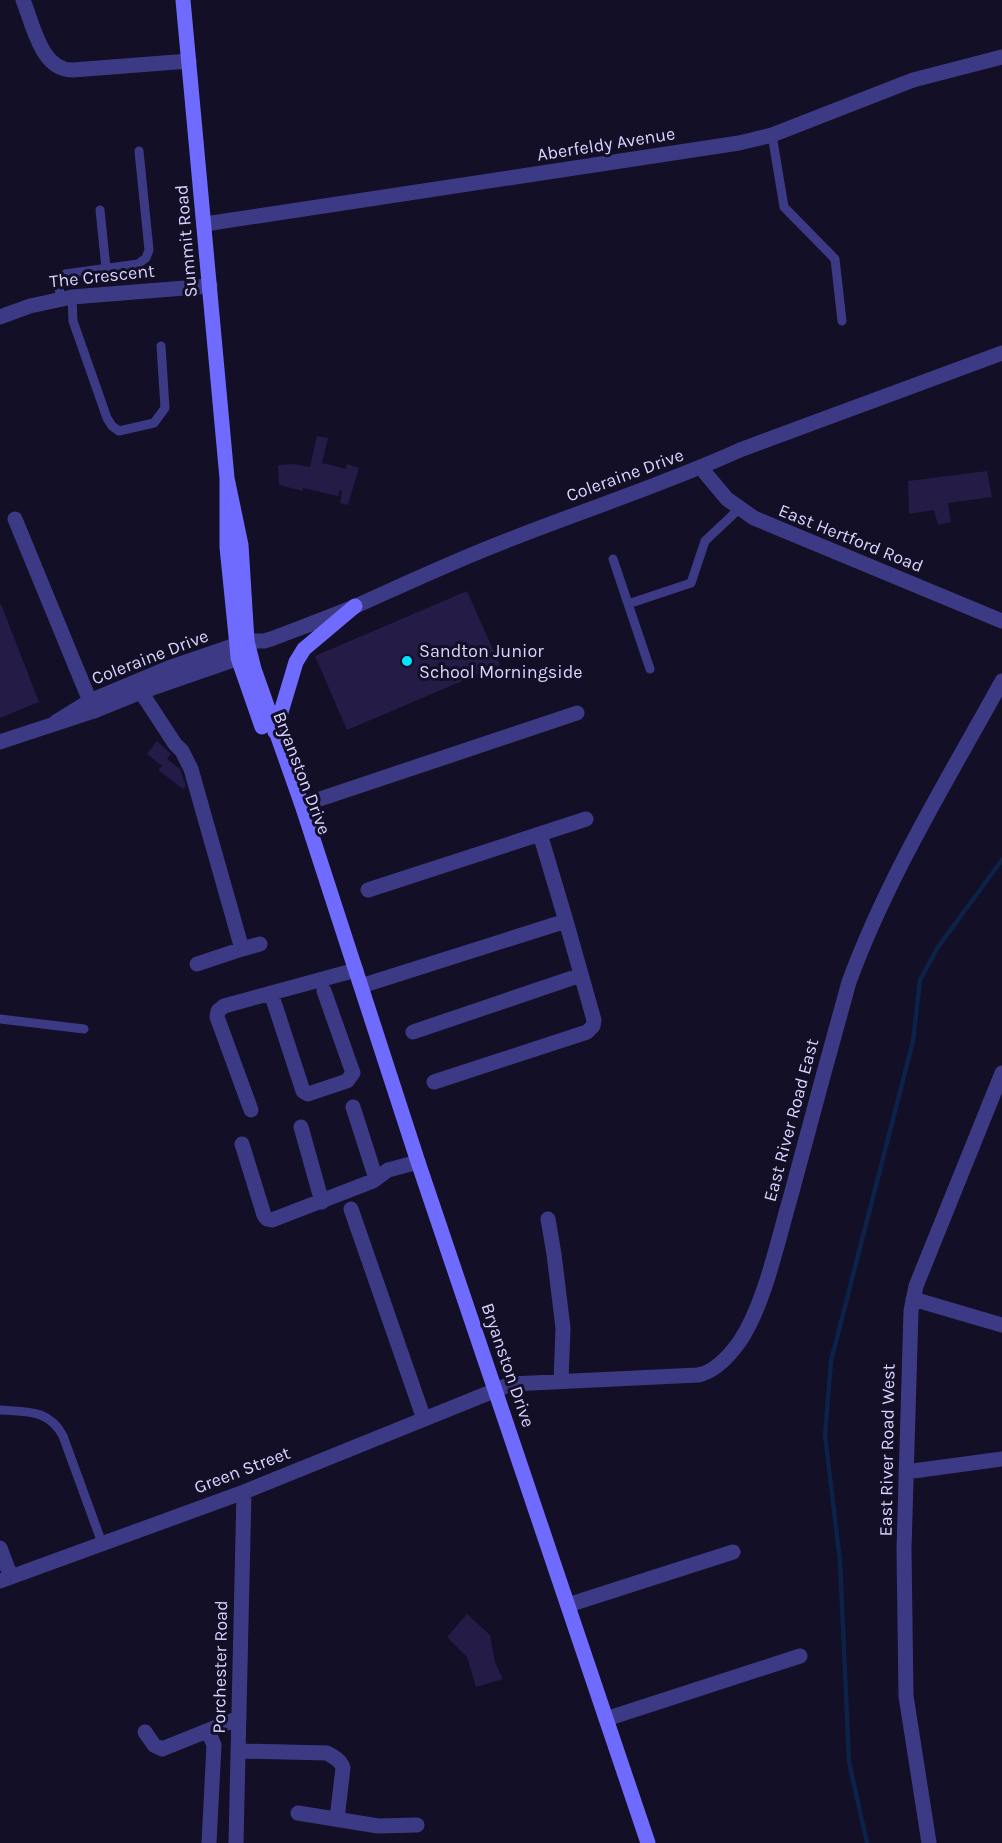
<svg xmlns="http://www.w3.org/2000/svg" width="1002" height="1843" font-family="Karla,sans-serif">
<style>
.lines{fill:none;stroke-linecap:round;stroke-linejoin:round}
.stream{stroke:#0c2248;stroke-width:4.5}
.building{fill:#241b47}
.service{stroke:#3d3a85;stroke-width:9}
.minor{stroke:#3d3a85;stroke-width:15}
.tertiary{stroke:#3d3a85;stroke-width:15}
.secondary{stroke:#6f6bff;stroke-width:15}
.poi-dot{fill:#00e5ff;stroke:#130f26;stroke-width:2}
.labels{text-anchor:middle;stroke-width:6;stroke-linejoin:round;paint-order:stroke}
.street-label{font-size:18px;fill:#d9d4ff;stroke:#130f26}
.poi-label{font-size:18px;fill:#d9d4ff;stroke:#130f26;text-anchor:start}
</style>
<rect width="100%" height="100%" fill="#130f26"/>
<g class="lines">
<!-- stream -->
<path class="stream" d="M 867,1843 L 849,1762 L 840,1561 L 825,1435 L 831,1361 L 913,1041 L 920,980 L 938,947 L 1002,860"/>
</g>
<!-- building -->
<path class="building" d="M 317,436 L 328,438 L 322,463 L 346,469 L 347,464 L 359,468 L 348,505 L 340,503 L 342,491 L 340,490 L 338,496 L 303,488 L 303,491 L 279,485 L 278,465 L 294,464 L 310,467 Z
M 987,471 L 992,497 L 948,503 L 951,522 L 938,525 L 934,510 L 909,514 L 908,481 Z
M 467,591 L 500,665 L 347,730 L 315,656 Z
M 1,604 L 39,702 L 0,718 L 0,605 Z
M 157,741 L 171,754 L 167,759 L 180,769 L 186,786 L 183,789 L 158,770 L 162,766 L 147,754 Z
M 467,1614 L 490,1635 L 495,1662 L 503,1679 L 476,1687 L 467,1657 L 447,1637 Z"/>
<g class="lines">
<!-- service -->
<path class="service" d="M 772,135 L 784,207 L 835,259 L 842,321
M 100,210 L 106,268
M 72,297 L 73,321 L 107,418 L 112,426 L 119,431 L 154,423 L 165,408 L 161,346
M 60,298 L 59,283 L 65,274 L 138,264 L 146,258 L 149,250 L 139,151
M 613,559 L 650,669
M 628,604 L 691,583 L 705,541 L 739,509
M 0,1019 L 84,1029
M 0,1410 C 27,1412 49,1409 63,1436 L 102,1543"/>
<!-- minor -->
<path class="minor" d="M 23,0 C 33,24 41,71 73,70 L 189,61
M 205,224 L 739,143 L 772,135 L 913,80 L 1002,57
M 0,317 L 30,306 L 72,297 L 210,286
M 701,468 L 727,499 L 754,518 L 1002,621
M 15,519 L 94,711
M 141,692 L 175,744 L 182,751 L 191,769 L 242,949 L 197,964
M 302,805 L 577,713
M 540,834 L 586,819
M 242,949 L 260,944
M 361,986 L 566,921 L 540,834 L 368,890
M 271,993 L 303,1091 L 308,1094 L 347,1081 L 353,1073 L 324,991
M 413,1032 L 581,975
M 434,1082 L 587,1032 L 593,1026 L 594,1020 L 566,921
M 353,1107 L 376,1179
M 251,1110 L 217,1017 L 218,1011 L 224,1006 L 356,970
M 301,1127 L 322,1202
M 242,1144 L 264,1215 L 267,1219 L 272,1220 L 373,1181 L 388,1170 L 418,1162
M 351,1209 L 424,1419
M 548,1219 L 554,1254 L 563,1328 L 561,1381
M 913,1299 L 1002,1325
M 906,1472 L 1002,1459
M 0,1548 L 11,1577
M 0,1581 L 244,1492 L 511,1384 L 698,1375 C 715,1372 730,1355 740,1341 C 765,1303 777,1243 790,1199 C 809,1127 829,1054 849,982 C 888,876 948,779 1002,681
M 568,1605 L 733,1552
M 606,1719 L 800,1656
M 208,1731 L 214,1745 L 209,1843
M 145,1732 L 154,1745 L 162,1749 L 239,1718
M 238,1751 L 327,1753 C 334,1757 341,1760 343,1768 L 337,1819
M 298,1813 L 378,1826 L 417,1825
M 236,1843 L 244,1492
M 929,1843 L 906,1696 L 904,1549 L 911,1311 L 916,1286 L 1002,1073"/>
<!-- tertiary -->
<path class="tertiary" d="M 56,722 L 90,701 L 171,667 L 247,641 L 264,641 L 271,639 C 299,628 328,618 356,606 C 407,583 458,559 511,539 C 587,509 665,484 740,450 L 1002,353
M 0,742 L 94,711 L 141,692 L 248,655"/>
<!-- secondary -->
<path class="secondary" d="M 183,0 L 227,478 L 227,547 L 237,646 L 238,658 L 262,727
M 227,478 L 241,545 L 247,641 L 254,669 L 302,805 L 418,1162 L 648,1843
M 275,732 L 296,662 L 304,649 L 355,606"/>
</g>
<!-- markers -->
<circle class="poi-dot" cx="407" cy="661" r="6"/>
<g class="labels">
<!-- street labels -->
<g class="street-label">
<text transform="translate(606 144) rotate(-9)" y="6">Aberfeldy Avenue</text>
<text transform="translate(186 241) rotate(-95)" y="6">Summit Road</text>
<text transform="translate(102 276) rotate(-6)" y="6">The Crescent</text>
<text transform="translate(625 475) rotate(-20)" y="6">Coleraine Drive</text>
<text transform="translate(851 538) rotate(22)" y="6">East Hertford Road</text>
<text transform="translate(150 657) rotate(-21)" y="6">Coleraine Drive</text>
<text transform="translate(302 773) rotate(69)" y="6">Bryanston Drive</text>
<text transform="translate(791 1120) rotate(-75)" y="6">East River Road East</text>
<text transform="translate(508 1365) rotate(71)" y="6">Bryanston Drive</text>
<text transform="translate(887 1450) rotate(-89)" y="6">East River Road West</text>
<text transform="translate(242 1470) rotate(-21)" y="6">Green Street</text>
<text transform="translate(220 1667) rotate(-89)" y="6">Porchester Road</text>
</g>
<!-- poi labels -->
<g class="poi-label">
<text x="419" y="657">Sandton Junior<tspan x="419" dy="21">School Morningside</tspan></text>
</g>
</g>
</svg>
